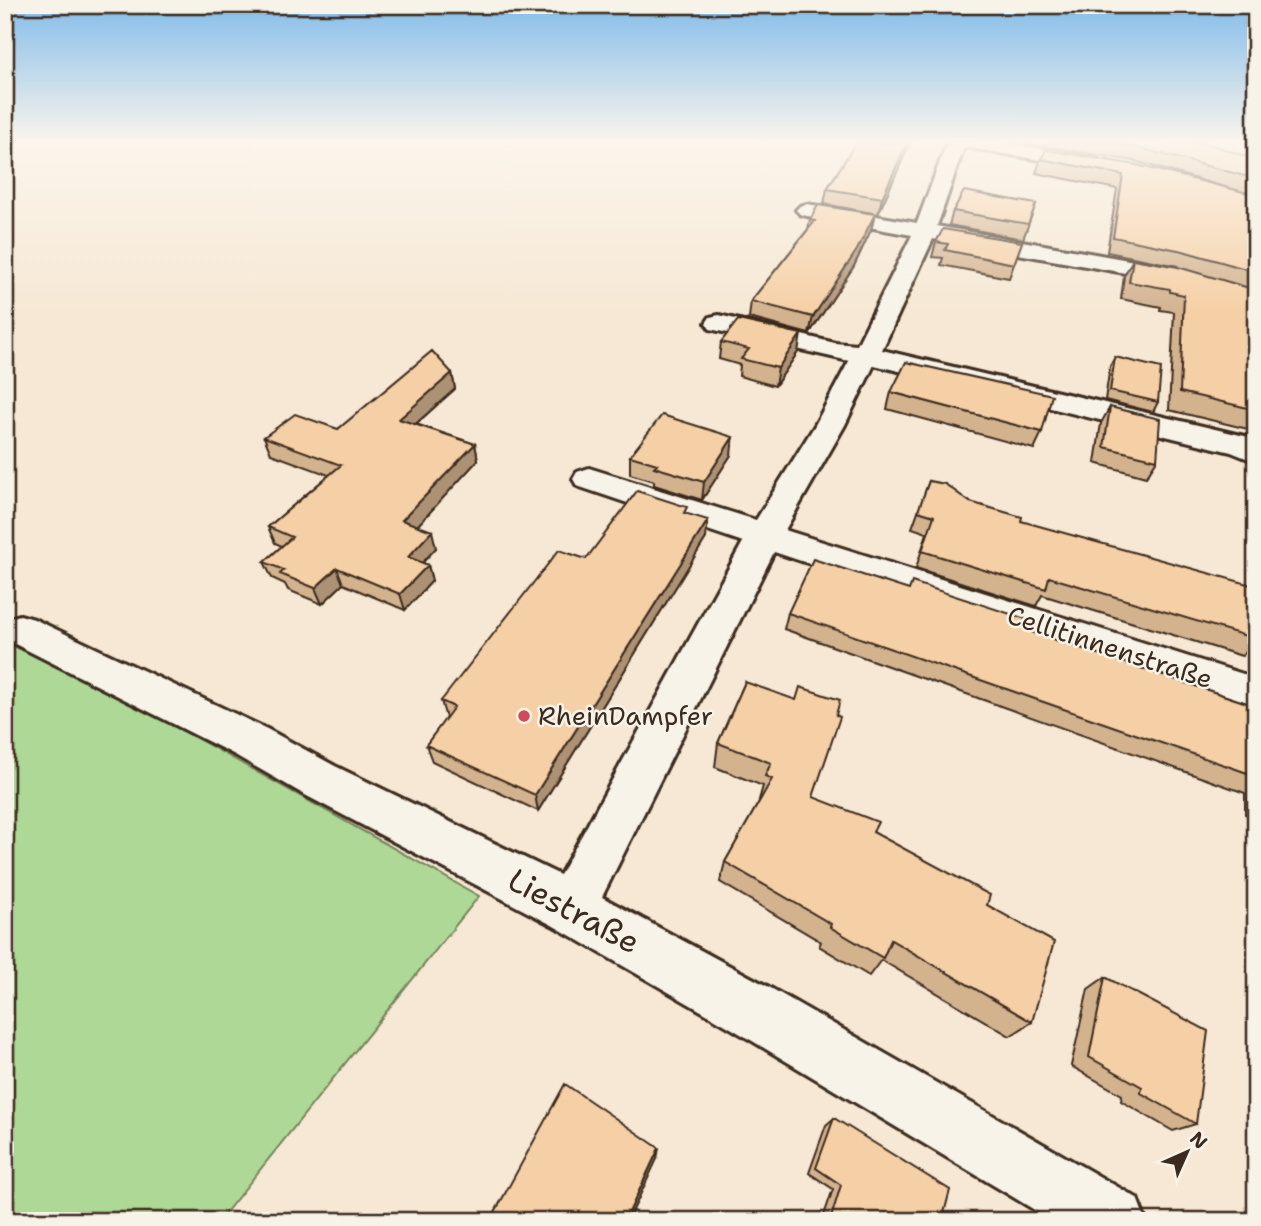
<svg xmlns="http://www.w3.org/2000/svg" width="1261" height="1226" font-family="'Shantell Sans',sans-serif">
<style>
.green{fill:#aed895;stroke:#74815a;stroke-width:2}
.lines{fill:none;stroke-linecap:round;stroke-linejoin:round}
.minor-casing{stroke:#3b2a1e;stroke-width:6}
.minor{fill:#f7f3e8;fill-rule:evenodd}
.wall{fill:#d3b28e;stroke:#3b2a1e;stroke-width:2}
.shaded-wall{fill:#ac9174;stroke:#3b2a1e;stroke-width:2}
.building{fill:#f5cfa5;stroke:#3b2a1e;stroke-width:2}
.poi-dot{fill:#d1495b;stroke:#f7f3e8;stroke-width:2.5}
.labels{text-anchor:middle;stroke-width:5;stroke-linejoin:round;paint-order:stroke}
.street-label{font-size:26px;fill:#3b2a1e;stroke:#f7f3e8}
.poi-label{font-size:26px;fill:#3b2a1e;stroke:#f7f3e8;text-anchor:start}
.near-street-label{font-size:32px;fill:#3b2a1e;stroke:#f7f3e8}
</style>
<rect width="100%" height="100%" fill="#f6e8d4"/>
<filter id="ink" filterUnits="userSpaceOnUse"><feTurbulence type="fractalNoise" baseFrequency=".0143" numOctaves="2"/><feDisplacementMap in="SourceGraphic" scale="14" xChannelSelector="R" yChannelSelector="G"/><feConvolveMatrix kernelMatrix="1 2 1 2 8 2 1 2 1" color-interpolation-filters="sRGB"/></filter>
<g filter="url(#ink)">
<!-- green -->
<path class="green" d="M 5,631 L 479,896 L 219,1221 L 5,1221 Z"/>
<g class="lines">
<!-- minor casing -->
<g class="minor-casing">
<path id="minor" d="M 947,143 L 1006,143 L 1094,157 L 1104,163 L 1094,169 L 964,147 L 937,226 L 1174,268 L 1256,293 L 1256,308 L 1170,281 L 933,239 L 882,350 L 1253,438 L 1256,440 L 1256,462 L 1231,452 L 874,365 L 845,425 L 785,530 L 1256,678 L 1256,712 L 774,552 L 602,897 L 769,987 L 1137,1198 L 1146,1221 L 1053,1221 L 729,1027 L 552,925 L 303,794 L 235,755 L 5,639 L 6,619 L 20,615 L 34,619 L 267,729 L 335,766 L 560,875 L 743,542 L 577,486 L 573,479 L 577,472 L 589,468 L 756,520 L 815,425 L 849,361 L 710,329 L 706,323 L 710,317 L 719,315 L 835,343 L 857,345 L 912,235 L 807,216 L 800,214 L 796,210 L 800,206 L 807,204 L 917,223 Z"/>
</g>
<!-- minor -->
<use href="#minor" class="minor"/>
</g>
<!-- wall -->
<path class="wall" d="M 856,143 L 910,143 L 878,214 L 824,204 L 827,189 Z
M 1045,143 L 1206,143 L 1256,160 L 1256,431 L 1169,410 L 1174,312 L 1160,310 L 1161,307 L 1121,299 L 1124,276 L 1133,259 L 1178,266 L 1107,252 L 1117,189 L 1036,173 L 1041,159 L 1239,191 L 1134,161 L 1044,146 Z
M 1036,204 L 1023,239 L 949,225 L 953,211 Z
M 875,214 L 871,230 L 854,266 L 809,334 L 749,318 L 751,301 L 808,229 L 810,220 Z
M 936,242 L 1022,242 L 1009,278 L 941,265 L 943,258 L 932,257 Z
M 721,342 L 798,352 L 775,386 L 739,376 L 740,365 L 719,359 Z
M 1115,357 L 1158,402 L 1153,412 L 1105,400 L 1110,366 Z
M 452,373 L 455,389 L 416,424 L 475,444 L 478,460 L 417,526 L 436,548 L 422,563 L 428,565 L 432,581 L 405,610 L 343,584 L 322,604 L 288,590 L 285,584 L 272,578 L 264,562 L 282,546 L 275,543 L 268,527 L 329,475 L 271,454 L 264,437 L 338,429 Z
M 891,392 L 1042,432 L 1034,449 L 887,409 Z
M 1110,407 L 1157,460 L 1146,477 L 1095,463 L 1101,423 Z
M 731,455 L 702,500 L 654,485 L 654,481 L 630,474 L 630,456 Z
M 929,481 L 970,502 L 1021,521 L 1256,639 L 1256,642 L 1242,656 L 1042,595 L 1036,606 L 916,568 L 927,533 L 912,528 Z
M 687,514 L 706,538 L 538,811 L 432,761 L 426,745 L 446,718 L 441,701 Z
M 788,613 L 1032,632 L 1256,706 L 1256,818 L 1245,814 L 1245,793 L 784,629 Z
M 745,682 L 813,797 L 873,832 L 987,905 L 1032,1022 L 1010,1036 L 881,960 L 869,976 L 819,946 L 821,942 L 720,882 L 725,862 L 760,800 L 759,800 L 763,786 L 715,767 L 718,743 Z
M 1105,977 L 1196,1124 L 1173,1131 L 1121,1101 L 1122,1095 L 1071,1066 L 1088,989 Z
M 1256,1099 L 1256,1180 L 1250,1177 Z
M 834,1118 L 942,1221 L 822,1221 L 833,1189 L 809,1173 L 826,1125 Z"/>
<!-- shaded-wall -->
<path class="shaded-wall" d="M 907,143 L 910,143 L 878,214 L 882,198 Z
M 875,214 L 871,230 L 854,266 L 809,334 L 813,317 Z
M 801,334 L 798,352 L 775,386 L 778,368 Z
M 452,373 L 455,389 L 403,435 L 399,419 Z
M 733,437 L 731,455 L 702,500 L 704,482 Z
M 475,444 L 478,460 L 407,537 L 402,520 Z
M 708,520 L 706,538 L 538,811 L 535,795 Z
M 432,531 L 436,548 L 413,573 L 408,557 Z
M 428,565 L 432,581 L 405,610 L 400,594 Z
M 337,568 L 343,584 L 322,604 L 315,588 Z
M 659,1148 L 657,1159 L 628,1221 L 625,1221 Z"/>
<!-- building -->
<path class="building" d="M 856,143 L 907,143 L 882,198 L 827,189 Z
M 1110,143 L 1206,143 L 1256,160 L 1256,179 L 1139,148 Z
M 1046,150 L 1137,165 L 1256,195 L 1256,272 L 1183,251 L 1113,237 L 1123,175 L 1041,159 Z
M 964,191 L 1036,204 L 1028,224 L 953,211 Z
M 818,205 L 875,214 L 857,250 L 813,317 L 751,301 L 815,221 L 810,220 Z
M 943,229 L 1022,242 L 1014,264 L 945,250 L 948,244 L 936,242 Z
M 1133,259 L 1178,267 L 1256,290 L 1256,410 L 1180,392 L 1184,295 L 1170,292 L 1170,289 L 1129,282 Z
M 738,320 L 801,334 L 778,368 L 741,359 L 749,349 L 721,342 Z
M 432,351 L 452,373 L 399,419 L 475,444 L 402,520 L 432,531 L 408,557 L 428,565 L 400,594 L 337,568 L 315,588 L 280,574 L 284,570 L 264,562 L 292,537 L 268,527 L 341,465 L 264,437 L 295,414 L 338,429 Z
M 1115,357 L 1161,368 L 1158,402 L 1110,391 Z
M 906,362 L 1052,395 L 1042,432 L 891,392 Z
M 1110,407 L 1160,419 L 1157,460 L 1104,447 Z
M 662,415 L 733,437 L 704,482 L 654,467 L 657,464 L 630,456 Z
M 929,481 L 945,484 L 970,502 L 1022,517 L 1021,521 L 1255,586 L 1256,639 L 1049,577 L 1046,589 L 922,551 L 934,516 L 918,511 Z
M 637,491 L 687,507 L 684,513 L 708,520 L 535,795 L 426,745 L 454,707 L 441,701 L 559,550 L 586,559 Z
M 813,559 L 909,590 L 912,582 L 1035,622 L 1032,632 L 1256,706 L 1256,776 L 788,613 Z
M 745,682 L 796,700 L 800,687 L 840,700 L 836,715 L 840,717 L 813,797 L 878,822 L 873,832 L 990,895 L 987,905 L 1054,942 L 1032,1022 L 891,940 L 883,958 L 830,927 L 831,924 L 725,862 L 772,779 L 765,776 L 771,763 L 718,743 Z
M 1105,977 L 1208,1031 L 1196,1124 L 1141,1093 L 1142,1087 L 1089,1057 Z
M 565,1084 L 659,1148 L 625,1221 L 490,1221 Z
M 834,1118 L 950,1190 L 942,1221 L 830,1221 L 841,1185 L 816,1168 Z"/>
</g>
<!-- sky -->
<linearGradient id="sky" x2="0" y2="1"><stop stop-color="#83bcea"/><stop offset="0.45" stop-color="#fbf5ec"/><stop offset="1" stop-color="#fbf5ec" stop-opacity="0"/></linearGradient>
<rect width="1261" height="315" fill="url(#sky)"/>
<!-- markers -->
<circle class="poi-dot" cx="524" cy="716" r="7"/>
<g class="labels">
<!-- street labels -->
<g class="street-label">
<text transform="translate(1110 647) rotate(18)" y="9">Cellitinnenstraße</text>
</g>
<!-- poi labels -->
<g class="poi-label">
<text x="538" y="725">RheinDampfer</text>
</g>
<!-- near-street labels -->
<g class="near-street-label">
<text transform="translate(574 911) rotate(28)" y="11">Liestraße</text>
</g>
</g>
<!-- margin -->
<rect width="1261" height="1226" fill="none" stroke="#f7f3e8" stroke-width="28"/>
<rect x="14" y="14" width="1233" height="1198" fill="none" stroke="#3b2a1e" stroke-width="2.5" filter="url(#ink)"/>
<!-- north arrow -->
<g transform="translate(1187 1152) rotate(45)" stroke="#f7f3e8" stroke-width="5" paint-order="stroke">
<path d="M0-5L12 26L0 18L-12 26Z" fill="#3b2a1e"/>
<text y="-10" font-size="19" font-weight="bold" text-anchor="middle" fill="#3b2a1e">N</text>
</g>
</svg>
